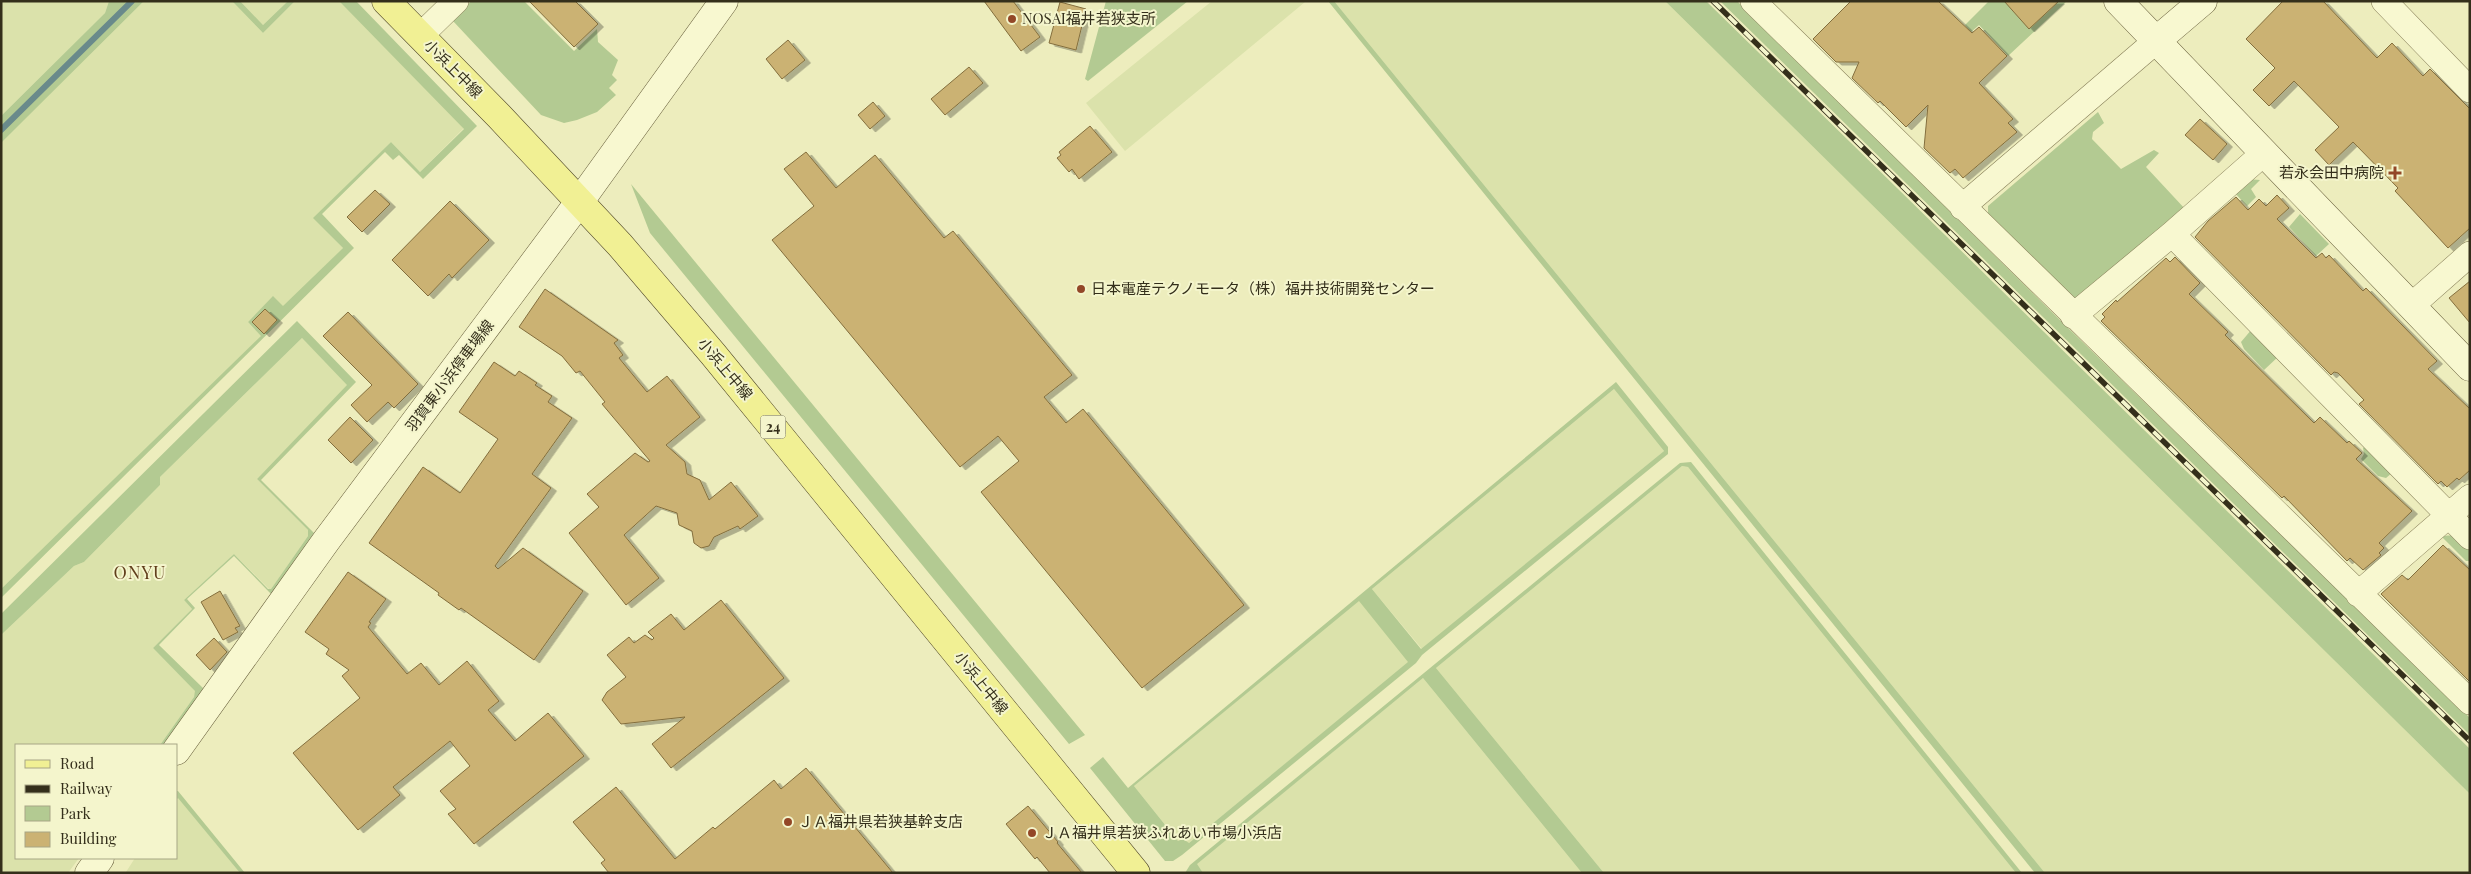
<svg xmlns="http://www.w3.org/2000/svg" width="2471" height="874" font-family="'Playfair Display','Noto Sans JP',serif">
<style>
.farmland{fill:#dbe2ab}
.green{fill:#b3ca92;fill-rule:evenodd}
.lines{fill:none;stroke-linecap:round;stroke-linejoin:round}
.stream{stroke:#698a8b;stroke-width:6}
.building{fill:#cbb273;stroke:#836e3d;filter:url(#shadow)}
.street-casing{stroke:#857d57;stroke-width:26}
.secondary-casing{stroke:#665d3a;stroke-width:29}
.primary-casing{stroke:#52492b;stroke-width:29}
.street{stroke:#f8f8d0;stroke-width:25}
.secondary{stroke:#f8f8d0;stroke-width:28}
.primary{stroke:#f1f094;stroke-width:28}
.rail-casing{stroke:#342f1b;stroke-width:5.5}
.rail{stroke:#f4f5cc;stroke-width:4;stroke-dasharray:11;stroke-linecap:butt}
.poi-dot{fill:#934727;stroke:#f4f5cc;stroke-width:2}
.labels{text-anchor:middle;stroke-width:4;stroke-linejoin:round;paint-order:stroke}
.shield{fill:#f4f5cc;stroke:#6e6a50;stroke-width:1}
.shield-label{font-size:14px;font-weight:bold;fill:#342f1b}
.poi-label{font-size:15px;fill:#342f1b;stroke:#f4f5cc;text-anchor:start}
.street-label{font-size:15px;fill:#342f1b;stroke:#f4f5cc}
.quarter-label{font-size:18px;letter-spacing:1px;fill:#603e1b;stroke:#f4f5cc}
</style>
<defs>
<filter id="shadow"><feDropShadow dx="5.5" dy="3" stdDeviation="0" flood-color="#0004"/></filter>
</defs>
<rect width="100%" height="100%" fill="#ededbd"/>
<!-- farmland -->
<path class="farmland" d="M 1,1 L 109,1 L 105,13 L 1,116 Z
M 144,1 L 232,1 L 263,33 L 295,1 L 339,1 L 464,128 L 420,172 L 391,142 L 314,218 L 343,248 L 283,307 L 273,297 L 248,322 L 262,336 L 1,589 L 1,143 Z
M 240,1 L 288,1 L 263,25 Z
M 1212,1 L 1305,2 L 1125,151 L 1086,103 Z
M 1334,1 L 1665,1 L 2470,794 L 2470,873 L 2045,873 Z
M 302,338 L 348,385 L 257,479 L 308,530 L 308,536 L 271,589 L 269,589 L 234,554 L 184,600 L 192,609 L 153,648 L 196,691 L 194,697 L 160,745 L 16,745 L 16,858 L 79,858 L 68,873 L 1,873 L 1,635 L 74,566 L 84,562 L 160,485 L 160,477 Z
M 1614,389 L 1664,451 L 1422,649 L 1372,589 Z
M 1682,466 L 1688,467 L 2016,873 L 1604,873 L 1436,668 Z
M 1359,600 L 1409,662 L 1189,843 L 1178,841 L 1134,786 Z
M 1423,678 L 1582,873 L 1203,873 L 1196,864 Z
M 178,797 L 240,873 L 126,872 L 135,858 L 176,858 L 176,800 Z"/>
<!-- green -->
<path class="green" d="M 109,1 L 144,1 L 1,143 L 1,116 L 105,13 Z
M 232,1 L 240,1 L 263,25 L 288,1 L 295,1 L 263,33 Z
M 339,1 L 356,1 L 477,126 L 423,179 L 399,155 L 393,160 L 385,152 L 322,214 L 354,248 L 1,598 L 1,589 L 261,336 L 248,322 L 273,296 L 283,306 L 343,248 L 313,218 L 391,142 L 420,172 L 464,129 Z
M 471,1 L 524,1 L 574,51 L 597,29 L 598,42 L 618,60 L 612,75 L 617,80 L 609,88 L 616,95 L 597,112 L 577,120 L 564,123 L 541,115 L 453,21 Z
M 1106,1 L 1188,1 L 1088,81 L 1085,79 Z
M 1328,1 L 1334,1 L 2045,873 L 2035,873 Z
M 1665,1 L 1706,1 L 2470,749 L 2470,794 Z
M 1720,1 L 1737,1 L 2066,326 L 2470,718 L 2470,735 Z
M 1989,1 L 2067,1 L 2008,56 L 1979,25 L 1971,32 L 1965,25 Z
M 2098,112 L 2104,123 L 2093,132 L 2092,139 L 2121,169 L 2154,150 L 2159,153 L 2146,167 L 2186,210 L 2081,298 L 2069,298 L 1988,219 L 1988,206 Z
M 2247,179 L 2260,180 L 2251,189 L 2256,197 L 2247,206 L 2233,191 Z
M 631,184 L 1085,735 L 1069,744 L 650,233 Z
M 2300,214 L 2329,244 L 2316,256 L 2289,227 Z
M 297,321 L 356,382 L 261,480 L 314,533 L 271,594 L 234,556 L 187,599 L 195,608 L 159,645 L 205,690 L 165,745 L 160,745 L 194,697 L 195,691 L 153,648 L 192,609 L 184,600 L 234,554 L 268,589 L 271,589 L 308,536 L 308,530 L 257,479 L 347,385 L 302,338 L 160,477 L 160,485 L 84,562 L 74,566 L 1,635 L 1,614 Z
M 2252,329 L 2279,356 L 2264,370 L 2244,349 L 2241,342 Z
M 1616,382 L 1668,447 L 1668,454 L 1422,655 L 1416,663 L 1182,855 L 1173,861 L 1165,861 L 1090,768 L 1103,757 L 1128,788 ZM 1614,389 L 1664,451 L 1421,649 L 1372,589 ZM 1359,601 L 1408,662 L 1189,843 L 1183,839 L 1178,841 L 1134,786 Z
M 2366,445 L 2393,472 L 2386,478 L 2378,476 L 2361,459 L 2364,454 L 2363,448 Z
M 1691,462 L 2022,873 L 2016,873 L 1688,467 L 1682,466 L 1436,668 L 1604,873 L 1582,873 L 1423,678 L 1197,864 L 1203,873 L 1185,873 L 1190,865 L 1680,463 Z
M 2457,535 L 2470,549 L 2470,561 L 2466,561 L 2441,536 Z
M 176,791 L 178,791 L 245,873 L 240,873 L 178,798 L 176,800 Z"/>
<g class="lines">
<!-- stream -->
<path class="stream" d="M 1,130 L 132,1"/>
</g>
<!-- building -->
<path class="building" d="M 529,1 L 575,1 L 598,24 L 574,47 Z
M 984,1 L 1013,1 L 1040,37 L 1021,51 Z
M 1851,1 L 1938,1 L 1972,33 L 1979,27 L 2007,56 L 1979,83 L 2013,119 L 2008,123 L 2017,132 L 1963,178 L 1955,169 L 1950,173 L 1924,148 L 1928,105 L 1906,127 L 1880,101 L 1878,103 L 1852,78 L 1859,62 L 1836,62 L 1813,39 Z
M 2004,1 L 2059,1 L 2029,29 Z
M 2283,1 L 2323,1 L 2377,58 L 2392,43 L 2423,76 L 2430,69 L 2470,109 L 2470,228 L 2448,248 L 2395,191 L 2398,188 L 2353,142 L 2329,165 L 2315,150 L 2339,127 L 2294,81 L 2269,106 L 2253,90 L 2275,68 L 2246,39 Z
M 1060,2 L 1086,9 L 1076,50 L 1049,43 Z
M 788,40 L 805,60 L 782,79 L 766,59 Z
M 969,67 L 983,83 L 945,115 L 931,99 Z
M 873,102 L 885,116 L 870,129 L 858,115 Z
M 2200,119 L 2227,144 L 2213,160 L 2185,135 Z
M 1090,126 L 1112,152 L 1079,179 L 1072,169 L 1069,172 L 1057,158 L 1061,155 L 1059,152 Z
M 806,152 L 836,188 L 875,155 L 944,238 L 953,231 L 1072,375 L 1044,397 L 1066,423 L 1083,409 L 1244,605 L 1142,688 L 981,492 L 1019,461 L 998,436 L 960,467 L 772,240 L 814,206 L 784,169 Z
M 375,190 L 390,204 L 362,232 L 347,217 Z
M 2277,195 L 2289,208 L 2277,219 L 2316,258 L 2322,253 L 2326,258 L 2329,255 L 2363,291 L 2366,288 L 2437,361 L 2428,369 L 2470,409 L 2470,470 L 2459,480 L 2457,478 L 2447,487 L 2441,481 L 2438,484 L 2359,404 L 2364,400 L 2338,373 L 2334,372 L 2331,375 L 2195,237 L 2208,221 L 2236,197 L 2248,210 L 2259,199 L 2266,206 Z
M 450,201 L 489,240 L 452,278 L 449,274 L 428,296 L 392,260 Z
M 2175,257 L 2200,283 L 2189,294 L 2228,332 L 2225,335 L 2314,423 L 2320,417 L 2347,443 L 2349,441 L 2362,453 L 2356,459 L 2412,511 L 2379,543 L 2384,548 L 2379,553 L 2381,555 L 2363,570 L 2350,558 L 2347,561 L 2284,496 L 2282,498 L 2101,321 L 2105,317 L 2102,314 L 2116,300 L 2117,302 L 2166,258 L 2170,262 Z
M 2470,281 L 2470,323 L 2449,298 Z
M 545,289 L 618,340 L 614,343 L 623,355 L 619,358 L 647,392 L 667,376 L 700,417 L 666,445 L 685,462 L 687,474 L 700,480 L 709,500 L 731,482 L 758,516 L 740,529 L 738,526 L 714,537 L 709,546 L 701,548 L 694,543 L 692,531 L 679,525 L 677,513 L 656,506 L 624,535 L 659,578 L 626,605 L 569,533 L 599,507 L 587,494 L 635,453 L 648,462 L 650,461 L 602,404 L 605,402 L 580,371 L 576,373 L 562,356 L 519,327 Z
M 265,309 L 277,320 L 264,334 L 252,322 Z
M 348,312 L 418,384 L 394,408 L 388,402 L 367,422 L 351,405 L 372,385 L 323,336 Z
M 494,362 L 515,376 L 519,371 L 537,383 L 535,385 L 552,396 L 548,402 L 572,418 L 532,474 L 551,488 L 495,566 L 498,569 L 523,548 L 583,591 L 534,660 L 461,608 L 459,610 L 438,595 L 439,593 L 369,543 L 423,467 L 460,493 L 498,439 L 459,412 Z
M 350,417 L 373,440 L 351,463 L 328,440 Z
M 2443,545 L 2470,570 L 2470,682 L 2381,594 L 2402,575 L 2408,580 Z
M 348,572 L 386,599 L 369,622 L 371,623 L 368,627 L 407,674 L 421,663 L 439,685 L 467,661 L 499,701 L 488,710 L 515,741 L 548,713 L 584,756 L 474,844 L 448,814 L 456,809 L 440,791 L 470,766 L 450,741 L 393,787 L 400,795 L 358,830 L 293,753 L 360,698 L 342,676 L 349,670 L 326,654 L 329,649 L 305,632 Z
M 220,591 L 240,626 L 235,628 L 238,632 L 223,640 L 201,602 Z
M 721,600 L 784,678 L 671,768 L 652,744 L 685,717 L 621,724 L 602,700 L 607,692 L 626,677 L 607,655 L 629,637 L 634,643 L 645,635 L 652,640 L 654,638 L 648,632 L 671,614 L 684,630 Z
M 214,638 L 227,652 L 210,670 L 196,655 Z
M 806,768 L 893,873 L 609,873 L 601,863 L 605,860 L 573,822 L 616,787 L 675,859 L 713,827 L 715,829 L 774,780 L 781,789 Z
M 1028,806 L 1058,842 L 1057,843 L 1082,873 L 1050,873 L 1037,857 L 1035,859 L 1006,824 Z"/>
<g class="lines">
<!-- street casing -->
<g class="street-casing">
<path id="street" d="M 1753,1 L 2470,702
M 2384,1 L 2470,90
M 420,36 L 456,1
M 1962,207 L 2156,41
M 2172,234 L 2264,153
M 2411,306 L 2470,254
M 2073,316 L 2172,234 L 2470,537
M 2358,594 L 2470,497"/>
</g>
<!-- secondary casing -->
<g class="secondary-casing">
<path id="secondary" d="M 2118,1 L 2470,367
M 2156,41 L 2203,1
M 176,751 L 326,541 L 580,201 L 724,1
M 89,873 L 100,858"/>
</g>
<!-- primary casing -->
<g class="primary-casing">
<path id="primary" d="M 386,1 L 499,116 L 620,245 L 713,354 L 1136,873"/>
</g>
<!-- street -->
<use href="#street" class="street"/>
<!-- secondary -->
<use href="#secondary" class="secondary"/>
<!-- primary -->
<use href="#primary" class="primary"/>
<!-- rail casing -->
<g class="rail-casing">
<path id="rail" d="M 1713,1 L 2470,741"/>
</g>
<!-- rail -->
<use href="#rail" class="rail"/>
</g>
<!-- markers -->
<g class="poi-dot">
<circle cx="1012" cy="19" r="5"/>
<path d="M2392.5 165.5h5v5h5v5h-5v5h-5v-5h-5v-5h5z"/>
<circle cx="1081" cy="289" r="5"/>
<circle cx="788" cy="822" r="5"/>
<circle cx="1032" cy="833" r="5"/>
</g>
<g class="labels">
<!-- shield labels -->
<rect class="shield" x="760.5" y="415.5" width="25" height="23" rx="4"/>
<g class="shield-label">
<text x="773" y="432">24</text>
</g>
<!-- poi labels -->
<g class="poi-label">
<text x="1022" y="24">NOSAI福井若狭支所</text>
<text x="2384" y="178" text-anchor="end">若永会田中病院</text>
<text x="1091" y="294">日本電産テクノモータ（株）福井技術開発センター</text>
<text x="798" y="827">ＪＡ福井県若狭基幹支店</text>
<text x="1042" y="838">ＪＡ福井県若狭ふれあい市場小浜店</text>
</g>
<!-- street labels -->
<g class="street-label">
<text transform="translate(453 69) rotate(45)" y="5">小浜上中線</text>
<text transform="translate(725 369) rotate(50)" y="5">小浜上中線</text>
<text transform="translate(450 376) rotate(-53)" y="5">羽賀東小浜停車場線</text>
<text transform="translate(981 683) rotate(51)" y="5">小浜上中線</text>
</g>
<!-- quarter labels -->
<g class="quarter-label">
<text x="140" y="579">ONYU</text>
</g>
</g>
<!-- border -->
<rect width="2471" height="874" fill="none" stroke="#342f1b" stroke-width="5"/>
<!-- legend -->
<rect x="15" y="744" width="162" height="115" fill="#f4f5cc" stroke="#a7a685"/>
<rect x="25" y="760" width="25" height="8" fill="#f1f094" stroke="#a7a685"/>
<text x="60" y="769" font-size="15" fill="#342f1b">Road</text>
<rect x="25" y="785" width="25" height="8" fill="#342f1b" stroke="#a7a685"/>
<text x="60" y="794" font-size="15" fill="#342f1b">Railway</text>
<rect x="25" y="806" width="25" height="15" fill="#b3ca92" stroke="#a7a685"/>
<text x="60" y="819" font-size="15" fill="#342f1b">Park</text>
<rect x="25" y="832" width="25" height="15" fill="#cbb273" stroke="#a7a685"/>
<text x="60" y="844" font-size="15" fill="#342f1b">Building</text>
</svg>
